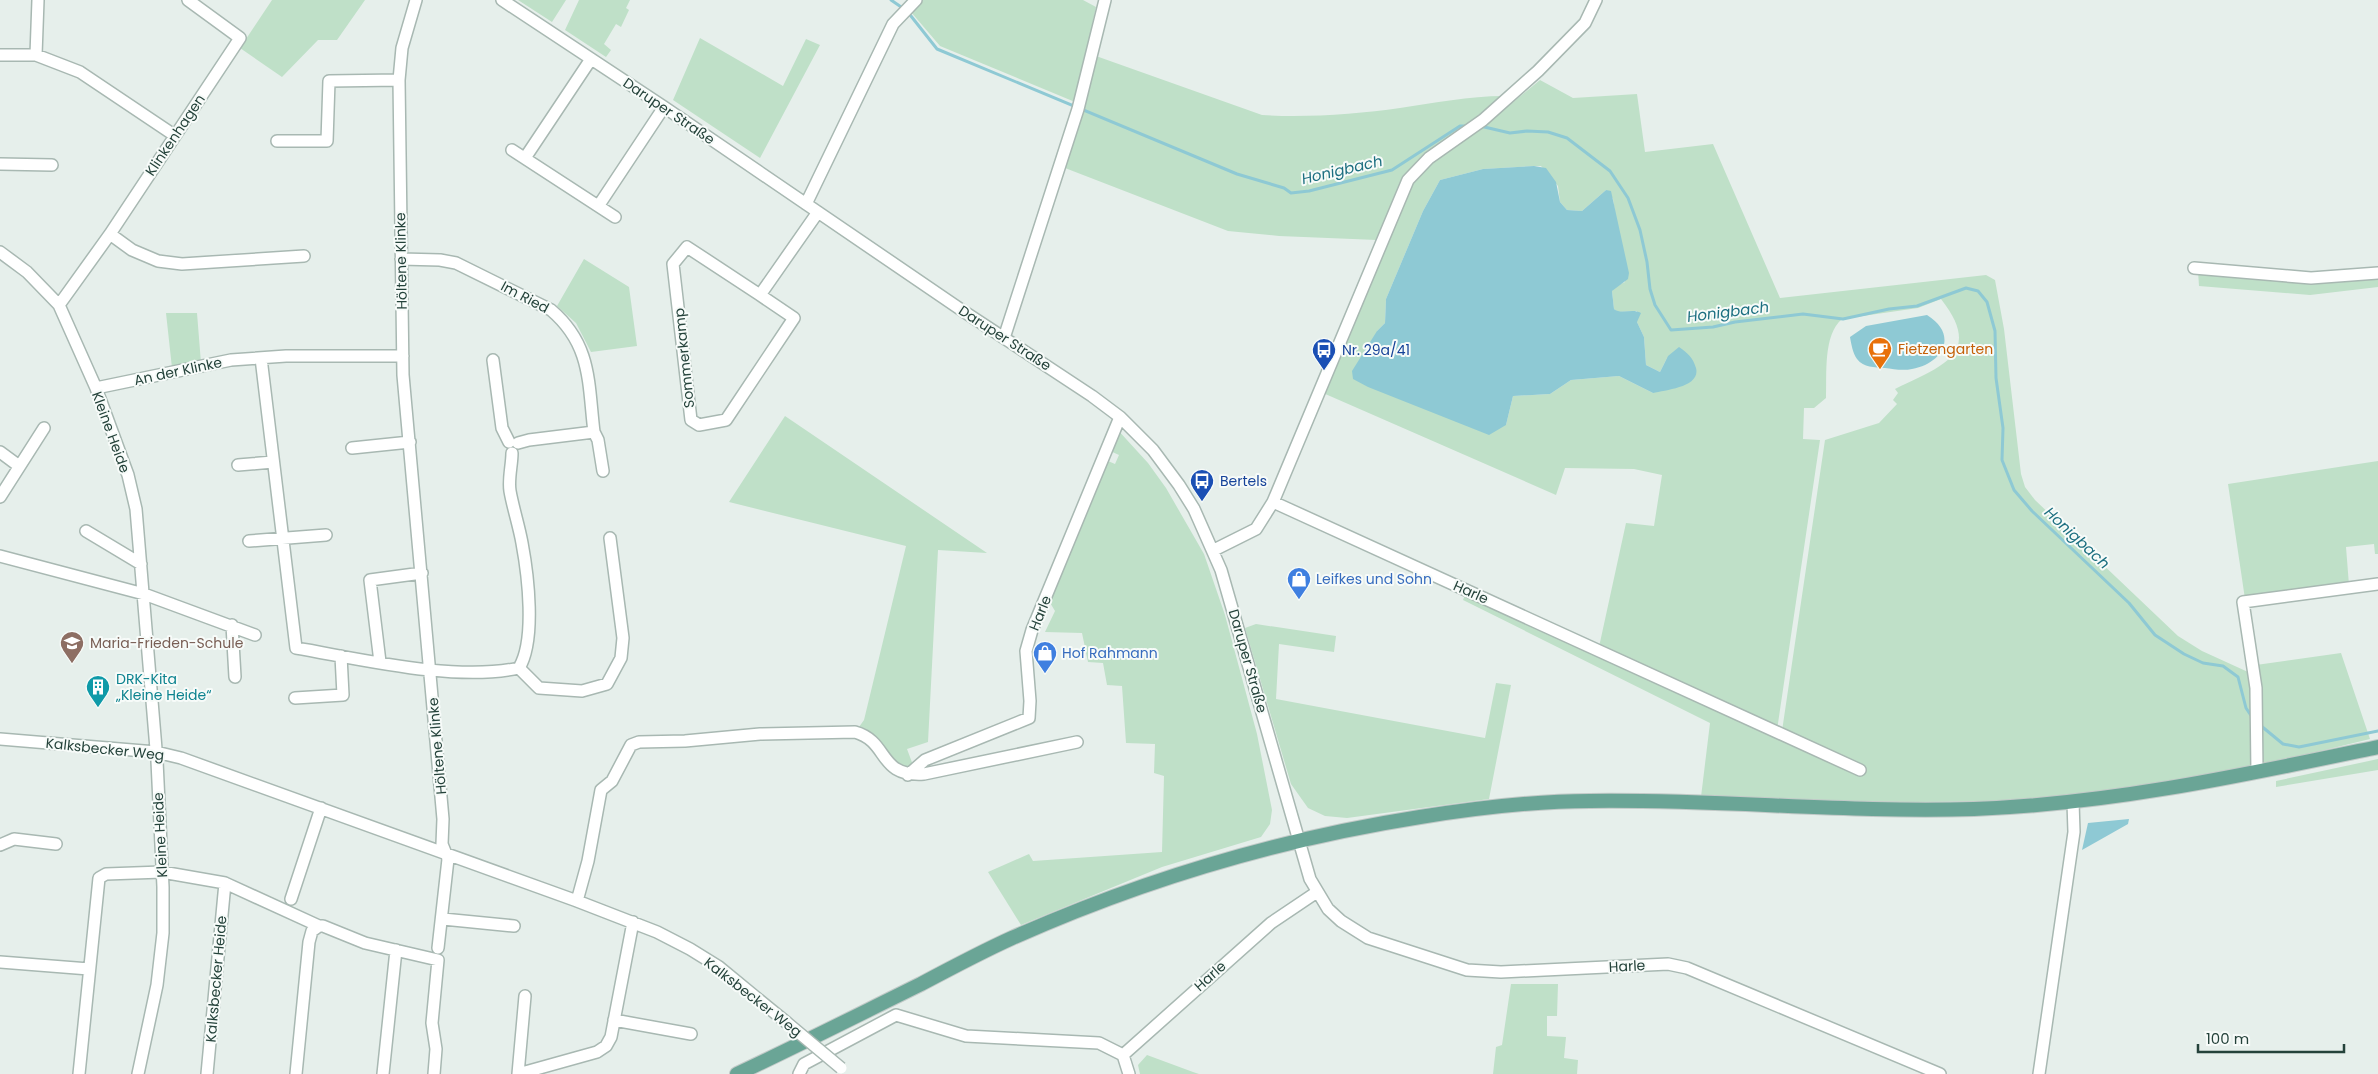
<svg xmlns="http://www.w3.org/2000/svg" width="2378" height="1074" font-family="Poppins,sans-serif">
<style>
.green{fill:#bfe0c8;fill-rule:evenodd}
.water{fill:#8ec9d4}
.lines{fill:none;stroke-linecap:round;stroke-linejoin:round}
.stream{stroke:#8ec9d4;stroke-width:3}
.minor-casing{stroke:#a8b8b2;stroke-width:14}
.major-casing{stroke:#c2cac8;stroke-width:16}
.minor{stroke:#fff;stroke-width:11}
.major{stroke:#6aa596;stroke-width:14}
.minor-bridge-casing{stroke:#a8b8b2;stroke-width:14;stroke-linecap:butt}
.minor-bridge{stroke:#fff;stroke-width:11}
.labels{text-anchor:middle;stroke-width:4;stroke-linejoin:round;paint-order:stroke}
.street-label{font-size:14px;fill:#24423a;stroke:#f7fbf9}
.food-label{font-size:14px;fill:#c56008;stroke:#f7fbf9;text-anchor:start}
.transit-label{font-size:14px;fill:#164399;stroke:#f7fbf9;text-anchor:start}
.shop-label{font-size:14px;fill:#366cbe;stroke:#f7fbf9;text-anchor:start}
.education-label{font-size:14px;fill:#785e54;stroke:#f7fbf9;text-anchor:start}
.culture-label{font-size:14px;fill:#0d838f;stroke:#f7fbf9;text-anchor:start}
.water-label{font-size:15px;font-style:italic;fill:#1c6f80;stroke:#f7fbf9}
</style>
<rect width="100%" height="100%" fill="#e6efeb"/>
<!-- green -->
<path class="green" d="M 272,0 L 365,0 L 337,40 L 318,40 L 282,77 L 240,48 Z
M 518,0 L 566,0 L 552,22 Z
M 579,0 L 630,0 L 626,8 L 629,10 L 621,27 L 616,24 L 604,44 L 611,50 L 606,57 L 565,30 Z
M 923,0 L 1083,0 L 1096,7 L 1075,102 L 940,46 L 911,12 Z
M 700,38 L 783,86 L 806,39 L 820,45 L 760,158 L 673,100 Z
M 1096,56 L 1262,115 C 1305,118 1358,114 1400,108 C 1434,103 1469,96 1504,96 L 1424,156 L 1377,240 L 1279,236 L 1228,231 L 1065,168 Z
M 1540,80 L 1573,98 L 1637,94 L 1645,152 L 1713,144 L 1780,298 L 1986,275 L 1995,280 L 2004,329 L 2021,474 L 2025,487 L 2035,500 L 2178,636 L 2202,651 L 2248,672 L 2252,693 L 2251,766 C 2190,778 2127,792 2065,797 C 1944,806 1823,801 1701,797 L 1710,723 L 1463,600 L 1465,595 L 1863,775 L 1865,767 L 1782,731 L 1825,440 L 1879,423 L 1897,404 L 1893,400 L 1898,393 L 1895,389 C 1940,366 1985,355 1941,299 L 1918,308 L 1842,319 C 1823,335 1827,374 1826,398 L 1814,408 L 1804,408 L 1803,439 L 1820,440 L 1777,730 L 1599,647 L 1626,523 L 1654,526 L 1662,475 L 1634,469 L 1565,468 L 1556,495 L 1323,393 L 1410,184 L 1431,160 L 1477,132 ZM 1534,166 L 1541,166 L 1558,186 L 1560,202 L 1567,210 L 1582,211 L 1606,190 L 1613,199 L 1625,282 L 1614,287 L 1612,291 L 1614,309 L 1618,312 L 1637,311 L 1637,322 L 1644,337 L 1646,365 L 1660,372 L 1668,356 L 1653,393 L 1619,376 L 1571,380 L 1550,394 L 1513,396 L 1506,425 L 1377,331 L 1385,323 L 1386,299 L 1423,211 L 1440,180 L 1483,169 Z
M 584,259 L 629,287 L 637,346 L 591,352 L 576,323 L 557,306 Z
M 2198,271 L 2378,277 L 2378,287 L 2310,295 L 2199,286 Z
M 166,313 L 197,313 L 201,363 L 172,368 Z
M 785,416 L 987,553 L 938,550 L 928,742 L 907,749 L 913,765 L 907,771 L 897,768 L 871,734 L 859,727 L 864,720 L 906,546 L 729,502 Z
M 1116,428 L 1148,463 L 1166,488 L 1204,554 L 1225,615 L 1257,734 L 1272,810 L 1270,824 L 1261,837 L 1162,867 L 1021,925 L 988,872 L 1029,854 L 1033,861 L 1162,852 L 1164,776 L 1154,773 L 1155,744 L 1126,743 L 1122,686 L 1107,685 L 1103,663 L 1088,662 L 1082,633 L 1045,632 L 1055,611 L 1049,601 L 1101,466 L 1105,467 L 1108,461 L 1115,464 L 1119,455 L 1108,450 Z
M 2378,461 L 2378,554 L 2375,554 L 2374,544 L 2346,547 L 2349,585 L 2245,599 L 2228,484 Z
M 1256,624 L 1336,636 L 1334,652 L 1279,644 L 1276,699 L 1485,738 L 1496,683 L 1511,685 L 1489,799 L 1347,818 L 1325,816 L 1308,808 L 1291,784 L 1245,628 Z
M 2341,653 L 2370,739 L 2259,766 L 2256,665 Z
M 2378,759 L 2378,770 L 2276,787 L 2276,781 Z
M 1511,984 L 1558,984 L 1557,1016 L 1547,1016 L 1547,1036 L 1566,1037 L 1564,1058 L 1578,1060 L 1577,1074 L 1493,1074 L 1496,1047 L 1502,1045 Z
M 1147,1055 L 1193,1072 L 1199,1074 L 1140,1074 L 1138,1065 Z"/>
<!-- water -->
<path class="water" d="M 1534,166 L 1546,168 L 1556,182 L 1560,202 L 1567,210 L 1582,211 L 1606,190 L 1611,191 L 1629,273 L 1628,279 L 1612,291 L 1614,309 C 1621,315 1632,308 1641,313 L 1637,322 L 1644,337 L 1646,365 L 1660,372 L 1668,356 L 1679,347 C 1688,353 1693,358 1696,368 C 1701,387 1666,390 1653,393 L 1619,376 L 1571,380 L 1550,394 L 1513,396 L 1506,425 L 1489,435 L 1368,387 L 1353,379 L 1352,371 L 1377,331 L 1385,323 L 1386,299 L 1423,211 L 1440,180 L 1483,169 Z
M 1927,315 C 1959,335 1943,363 1912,369 C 1903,371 1893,369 1885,368 C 1874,367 1864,368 1857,359 C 1853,354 1851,343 1850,337 L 1866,326 Z
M 2129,819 L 2128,824 L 2082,850 L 2088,823 Z"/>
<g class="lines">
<!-- stream -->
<path class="stream" d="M 891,0 L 907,11 L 937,49 L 1237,174 L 1284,188 L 1291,193 L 1309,191 L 1392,170 L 1460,126 L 1467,126
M 1480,126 L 1510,133 L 1527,131 L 1548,132 L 1567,138 L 1610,171 L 1628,198 L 1640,230 L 1647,262 L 1650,289 L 1655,305 L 1671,330 L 1713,327 L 1735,322 L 1803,314 L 1843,319 L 1889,309 L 1917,306 L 1966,288 L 1978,291 L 1987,302 L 1995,331 L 1996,378 L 2003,428 L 2002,460 L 2014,490 L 2032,511 L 2129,603 L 2155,635 L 2184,654 L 2203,663 L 2223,666 L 2238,677 L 2246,708 L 2252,717
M 2260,725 L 2283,744 L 2299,747 L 2378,731"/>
<!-- minor casing -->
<g class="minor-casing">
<path id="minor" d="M 416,0 L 402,48 L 399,80 L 403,375 L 443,819 L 442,844 L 448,859 L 438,948
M 502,0 L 664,107 L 963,311 L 1092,396 L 1120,417 L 1153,450 L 1179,485 L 1194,509 L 1221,570 L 1310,879 L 1328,909 L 1341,921 L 1368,938 L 1467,970 L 1501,972 L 1668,964 L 1687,968 L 1940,1074
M 0,55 L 36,55 L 80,72 L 174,135
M 36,55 L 38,0
M 277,141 L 327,141 L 329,81 L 399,80
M 512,150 L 615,217
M 525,158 L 591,59
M 0,164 L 52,165
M 806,204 L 893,24 L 916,0
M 599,205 L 664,107
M 110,234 L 132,250 L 158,261 L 182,264 L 304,256
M 0,252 L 27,272 L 59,305 L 96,388 L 128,475 L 136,509 L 157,761 L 163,887 L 163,933 L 157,985 L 138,1074
M 401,259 L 440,260 L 456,263 L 551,310 C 592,345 588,383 594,432 L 598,440 L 603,471
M 2194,268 L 2311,278 L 2378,273
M 760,295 L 794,318 L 726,420 L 699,425 L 691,420 L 673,264 L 687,247 L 760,295 L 818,212
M 59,305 L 110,234 L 240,38 L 188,0
M 1004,338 L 1078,109 L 1105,0
M 261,358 L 296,648 C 361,659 455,682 519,668 L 539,688 L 582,691 L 607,684 L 621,658 L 623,638 L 610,538
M 493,360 L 502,428 L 509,442
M 96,388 L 231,360 L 286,356 L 403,356
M 518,443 L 529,440 L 594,432
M 352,448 L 410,442
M 0,452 L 19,466
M 512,453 C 512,465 508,479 510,491 C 513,508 519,526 522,543 C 528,575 536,640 519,668
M 238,465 L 273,462
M 0,497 L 44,428
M 1273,502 L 1860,770
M 86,531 L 141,564
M 249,541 L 326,535
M 1214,550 L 1256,529 L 1273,502 L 1408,180 L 1429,158 L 1483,120 L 1538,71 L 1585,23 L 1596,0
M 0,556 L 144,594 L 255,635
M 232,625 L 235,677
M 380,662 L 370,580 L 422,573
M 295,698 L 343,695 L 341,656
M 0,739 L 156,752 L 181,758 L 577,901 L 657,932 L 690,949 L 719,967 L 786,1022
M 2257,772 L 2256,688 L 2243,602 L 2378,584
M 908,775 L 925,760 L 1029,718 L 1030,701 L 1026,651 L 1032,630 L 1120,417
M 0,845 L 14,839 L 56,844
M 291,899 L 321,808
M 577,901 L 588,861 L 601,790 L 612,781 L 631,745 L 639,742 L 685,741 L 760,734 L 855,732 C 890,742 877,777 924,774 L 1077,742
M 443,919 L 514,926
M 0,962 L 89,969
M 614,1020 L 691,1034
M 79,1074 L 99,878 L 106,874 L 162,872 L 225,883 L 319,926 L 323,926 L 365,943 L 438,960 L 432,1023 L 436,1049 L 434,1074
M 207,1074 L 225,883
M 296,1074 L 309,942 L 312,931 L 319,926
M 383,1074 L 396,950
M 518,1074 L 597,1052 L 606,1046 L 611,1037 L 633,922
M 518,1074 L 525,996
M 799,1074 L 804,1064 L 896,1015 L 966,1036 L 1099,1043 L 1123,1055
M 1129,1074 L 1123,1055 L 1271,923 L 1317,892
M 2039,1074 L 2074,832 L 2073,802"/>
</g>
<!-- major casing -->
<g class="major-casing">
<path id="major" d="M 737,1074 C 799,1045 860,1014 921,984 C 951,968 981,952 1012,938 C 1142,880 1280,839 1420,817 C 1476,808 1533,801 1590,801 C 1718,799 1846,813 1974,809 C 2111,804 2244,775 2378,747"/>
</g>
<!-- minor -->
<use href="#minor" class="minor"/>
<!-- major -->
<use href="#major" class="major"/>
<!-- minor-bridge casing -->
<g class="minor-bridge-casing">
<path id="minor-bridge" d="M 786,1022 L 841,1068"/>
</g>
<!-- minor-bridge -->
<use href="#minor-bridge" class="minor-bridge"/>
</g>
<!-- icons -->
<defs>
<g id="cafe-pin" transform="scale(1.25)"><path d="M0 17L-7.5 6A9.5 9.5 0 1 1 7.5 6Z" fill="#e8710a" stroke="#f7fbf9"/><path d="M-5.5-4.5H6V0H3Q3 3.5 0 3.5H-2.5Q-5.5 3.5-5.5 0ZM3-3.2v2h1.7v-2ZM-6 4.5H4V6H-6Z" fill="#fff"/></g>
<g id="bus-pin" transform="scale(1.25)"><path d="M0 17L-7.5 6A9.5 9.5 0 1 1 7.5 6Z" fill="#1a4fb4" stroke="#f7fbf9"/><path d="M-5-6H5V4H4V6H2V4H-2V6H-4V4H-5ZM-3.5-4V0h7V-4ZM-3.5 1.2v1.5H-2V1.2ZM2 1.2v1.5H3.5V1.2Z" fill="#fff"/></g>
<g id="shop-pin" transform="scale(1.25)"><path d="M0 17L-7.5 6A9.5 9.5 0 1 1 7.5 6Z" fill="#3f7fe0" stroke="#f7fbf9"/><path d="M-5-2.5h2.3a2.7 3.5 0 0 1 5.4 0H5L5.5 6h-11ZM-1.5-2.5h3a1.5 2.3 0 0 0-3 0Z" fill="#fff"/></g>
<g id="school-pin" transform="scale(1.25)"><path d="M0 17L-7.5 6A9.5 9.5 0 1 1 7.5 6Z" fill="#8d6e63" stroke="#f7fbf9"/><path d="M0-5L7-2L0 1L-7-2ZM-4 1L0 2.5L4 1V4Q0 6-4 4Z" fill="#fff"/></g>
<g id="building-pin" transform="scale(1.25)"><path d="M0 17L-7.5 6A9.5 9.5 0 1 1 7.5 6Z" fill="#0f9aa8" stroke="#f7fbf9"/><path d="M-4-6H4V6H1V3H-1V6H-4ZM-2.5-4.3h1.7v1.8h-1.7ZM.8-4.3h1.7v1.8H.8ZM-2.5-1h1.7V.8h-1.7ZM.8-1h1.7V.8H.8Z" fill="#fff"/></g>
</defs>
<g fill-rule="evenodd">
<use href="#cafe-pin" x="1880" y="349"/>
<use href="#bus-pin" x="1324" y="350"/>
<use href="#bus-pin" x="1202" y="481"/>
<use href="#shop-pin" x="1299" y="579"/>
<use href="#school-pin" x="72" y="643"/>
<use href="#shop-pin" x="1045" y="653"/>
<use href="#building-pin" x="98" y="687"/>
</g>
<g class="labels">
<!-- street labels -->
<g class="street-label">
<text transform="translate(669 111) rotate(34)" y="5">Daruper Straße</text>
<text transform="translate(175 135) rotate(-56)" y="5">Klinkenhagen</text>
<text transform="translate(401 261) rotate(-91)" y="5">Höltene Klinke</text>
<text transform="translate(525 297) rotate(28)" y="5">Im Ried</text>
<text transform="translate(1005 338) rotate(33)" y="5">Daruper Straße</text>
<text transform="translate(684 358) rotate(-96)" y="5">Sommerkamp</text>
<text transform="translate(178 371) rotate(-12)" y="5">An der Klinke</text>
<text transform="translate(111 432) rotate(70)" y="5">Kleine Heide</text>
<text transform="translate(1471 592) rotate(24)" y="5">Harle</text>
<text transform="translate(1040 613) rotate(-68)" y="5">Harle</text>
<text transform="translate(1248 661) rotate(74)" y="5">Daruper Straße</text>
<text transform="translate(437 746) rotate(-95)" y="5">Höltene Klinke</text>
<text transform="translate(105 749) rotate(6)" y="5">Kalksbecker Weg</text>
<text transform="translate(160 835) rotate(-93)" y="5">Kleine Heide</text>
<text transform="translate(1627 966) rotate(-3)" y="5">Harle</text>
<text transform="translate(1210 976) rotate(-42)" y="5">Harle</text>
<text transform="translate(216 979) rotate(-85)" y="5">Kalksbecker Heide</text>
<text transform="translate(753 997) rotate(38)" y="5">Kalksbecker Weg</text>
</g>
<!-- food labels -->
<g class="food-label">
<text x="1898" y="354">Fietzengarten</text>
</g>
<!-- transit labels -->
<g class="transit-label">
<text x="1342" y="355">Nr. 29a/41</text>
<text x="1220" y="486">Bertels</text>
</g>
<!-- shop labels -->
<g class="shop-label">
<text x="1316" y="584">Leifkes und Sohn</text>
<text x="1062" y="658">Hof Rahmann</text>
</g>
<!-- education labels -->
<g class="education-label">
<text x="90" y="648">Maria-Frieden-Schule</text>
</g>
<!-- culture labels -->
<g class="culture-label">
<text x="116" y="684">DRK-Kita<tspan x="116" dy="16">„Kleine Heide“</tspan></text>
</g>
<!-- water labels -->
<g class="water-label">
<text transform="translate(1342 170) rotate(-13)" y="5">Honigbach</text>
<text transform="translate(1728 312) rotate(-7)" y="5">Honigbach</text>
<text transform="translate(2077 538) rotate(43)" y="5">Honigbach</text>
</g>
</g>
<!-- scale -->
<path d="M2198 1044v8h146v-8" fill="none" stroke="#24423a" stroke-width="2.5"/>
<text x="2206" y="1044" font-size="15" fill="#24423a" stroke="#f7fbf9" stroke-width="4" paint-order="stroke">100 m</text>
</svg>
